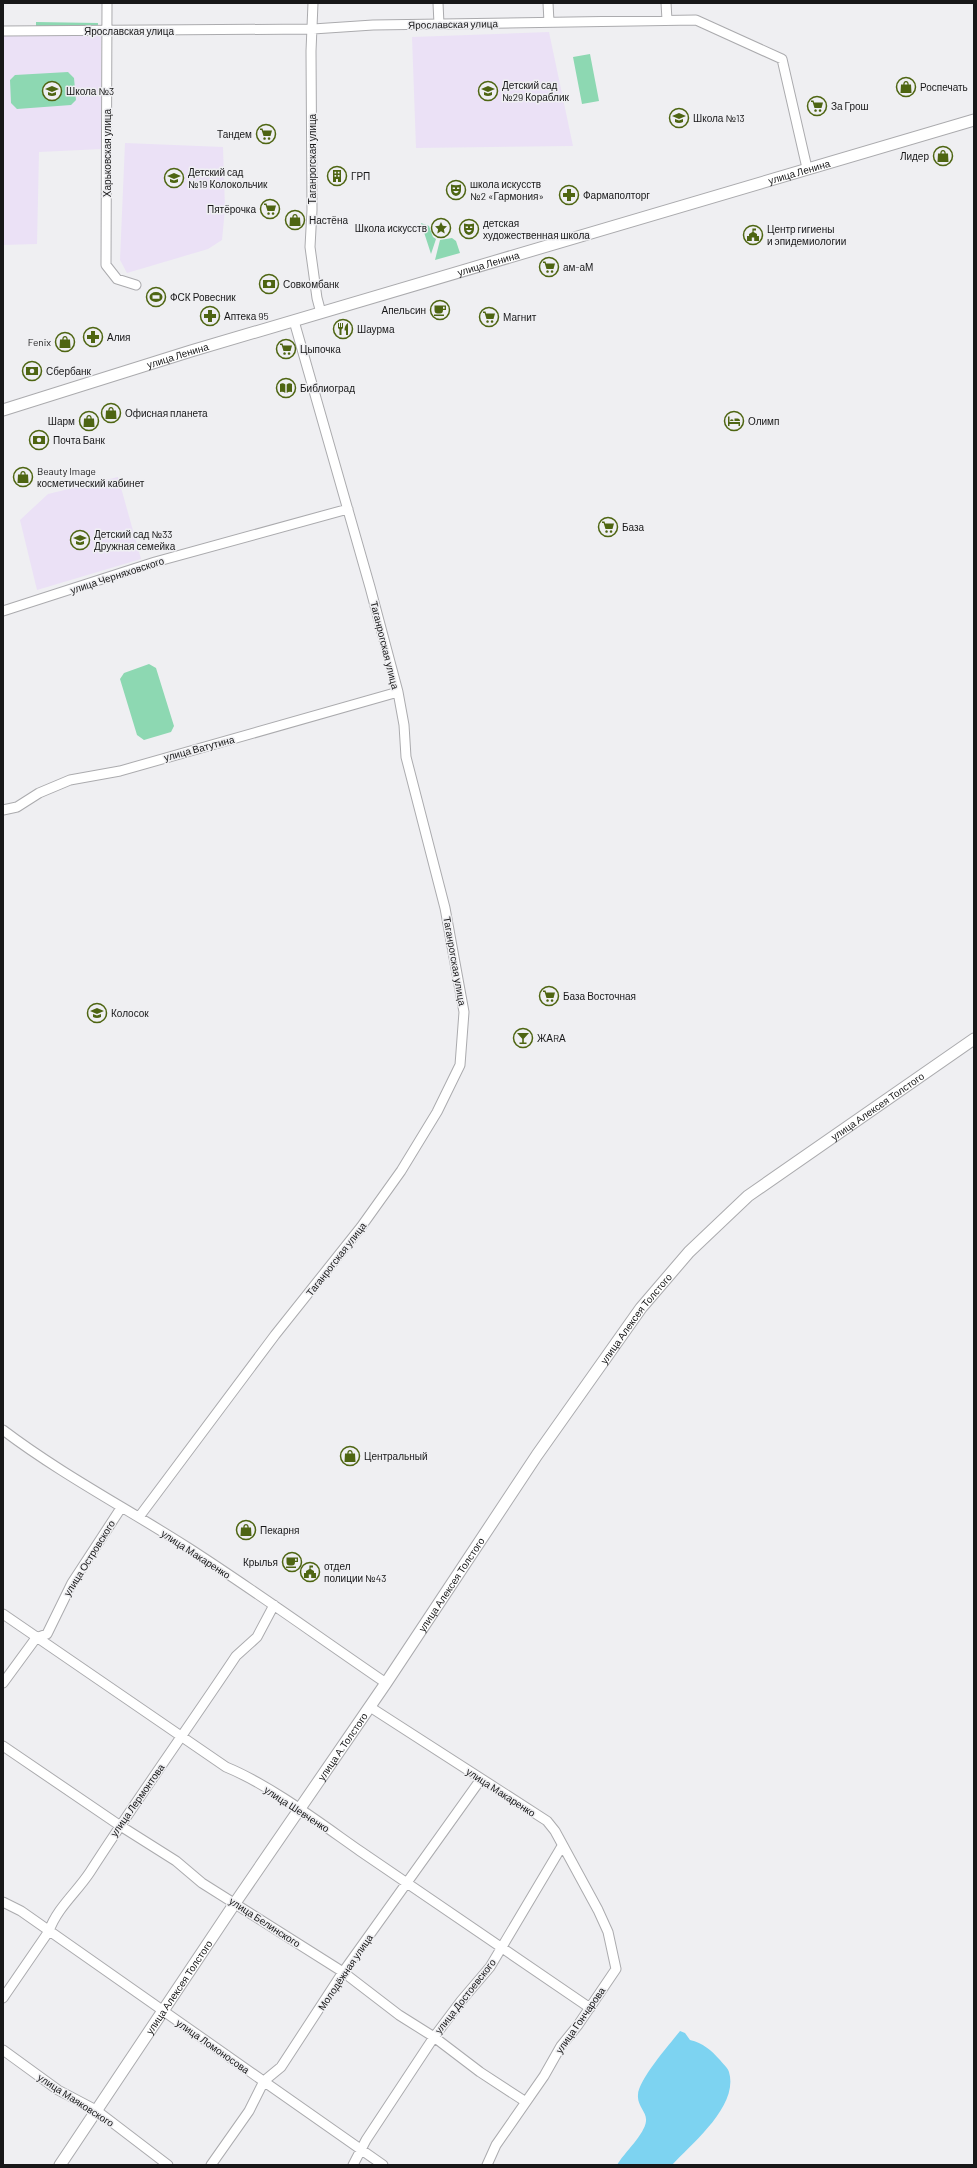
<svg xmlns="http://www.w3.org/2000/svg" width="977" height="2168" font-family="Barlow,sans-serif">
<style>
.education{fill:#ebe1f6}
.green{fill:#8dd8b2}
.water{fill:#7dd3f1}
.lines{fill:none;stroke-linecap:round;stroke-linejoin:round}
.minor-casing{stroke:#ababae;stroke-width:11}
.tertiary-casing{stroke:#ababae;stroke-width:13}
.minor{stroke:#fff;stroke-width:9}
.tertiary{stroke:#fff;stroke-width:11}
.labels{text-anchor:middle;stroke-width:3;stroke-linejoin:round;paint-order:stroke}
.street-label{font-size:10px;fill:#171718;stroke:#efeff2}
.poi-label{font-size:10px;fill:#171718;stroke:#efeff2;text-anchor:start}
</style>
<rect width="100%" height="100%" fill="#efeff2"/>
<!-- education -->
<path class="education" d="M 101,31 L 102,149 L 39,152 L 37,244 L 3,245 L 3,34 Z
M 549,32 L 573,146 L 416,148 L 412,37 Z
M 125,143 L 223,147 L 225,209 L 222,240 L 208,249 L 127,273 L 120,260 Z
M 118,477 L 141,559 L 37,590 L 20,520 L 48,494 Z"/>
<!-- green -->
<path class="green" d="M 36,22 L 98,23 L 98,26 L 36,27 Z
M 590,54 L 599,101 L 582,104 L 573,57 Z
M 68,72 L 74,78 L 76,100 L 71,105 L 17,109 L 11,103 L 10,80 L 15,75 Z
M435 228a7 7 0 1 1 14 0a7 7 0 1 1-14 0Z
M 421,223 L 429,226 L 433,237 L 436,239 L 431,254 Z
M 452,238 L 456,241 L 460,253 L 435,260 L 440,240 Z
M 149,664 L 156,668 L 174,726 L 171,732 L 144,740 L 137,735 L 120,679 L 124,673 Z"/>
<!-- water -->
<path class="water" d="M 680,2031 L 685,2033 L 690,2040 C 703,2043 711,2050 720,2060 C 723,2064 728,2068 729,2072 C 739,2106 692,2143 672,2165 L 617,2165 C 624,2153 645,2134 646,2121 C 647,2112 637,2106 638,2095 C 638,2080 670,2044 680,2031 Z"/>
<g class="lines">
<!-- minor casing -->
<g class="minor-casing">
<path id="minor" d="M 107,3 L 106,265 L 117,279 L 136,285
M 313,3 L 311,51 L 312,210 L 310,247 L 317,298 L 321,313
M 438,3 L 439,24
M 548,3 L 549,22
M 666,3 L 667,20
M 3,31 L 313,29 L 373,25 L 696,20 L 782,59 L 807,168
M 3,611 L 155,562 L 348,509
M 3,810 L 17,807 L 39,793 L 70,780 L 120,771 L 398,692
M 3,1430 C 61,1474 126,1508 187,1547 C 254,1590 320,1638 386,1683
M 139,1517 L 275,1335 L 361,1227 L 401,1171 L 437,1112 L 460,1065 L 464,1012 L 445,908 L 406,757 L 404,725 L 398,692 L 370,587 L 294,321
M 3,1614 L 226,1767 C 270,1785 320,1823 360,1851 C 436,1903 513,1955 590,2008
M 3,1683 L 36,1638 L 47,1634 L 72,1583 L 121,1508
M 370,1707 L 547,1821 L 555,1831 L 598,1910 L 608,1932 L 616,1969 L 578,2025 L 561,2046 L 544,2076 L 496,2145 L 487,2165
M 3,1746 L 119,1825 L 176,1861 L 202,1883 L 343,1972 L 399,2015 L 434,2037 L 480,2072 L 526,2102
M 3,1902 L 21,1911 L 383,2165
M 3,1998 L 49,1931 C 57,1908 77,1892 90,1872 C 137,1799 188,1728 236,1656 L 257,1637 L 274,1605
M 3,2050 L 58,2090 L 96,2110 L 168,2165
M 211,2165 L 249,2111 L 264,2081 L 281,2067 L 343,1972 L 481,1779
M 353,2165 L 366,2140 L 434,2037 L 461,2001 L 490,1967 L 562,1846"/>
</g>
<!-- tertiary casing -->
<g class="tertiary-casing">
<g id="tertiary">
<path id="s1" d="M 3,410 L 191,351 L 974,120"/>
<path id="s2" d="M 60,2165 L 235,1903 L 386,1683 L 537,1455 L 641,1308 L 689,1252 L 748,1196 L 974,1039"/>
</g>
</g>
<!-- minor -->
<use href="#minor" class="minor"/>
<!-- tertiary -->
<use href="#tertiary" class="tertiary"/>
</g>
<!-- icons -->
<defs>
<g id="shop-ring" transform="scale(1)"><circle r="9.5" fill="#efeff2" stroke="#4e6512" stroke-width="1.5"/><path d="M-5-2.5h2.3a2.7 3.5 0 0 1 5.4 0H5L5.5 6h-11ZM-1.5-2.5h3a1.5 2.3 0 0 0-3 0Z" fill="#4e6512"/></g>
<g id="school-ring" transform="scale(1)"><circle r="9.5" fill="#efeff2" stroke="#4e6512" stroke-width="1.5"/><path d="M0-5L7-2L0 1L-7-2ZM-4 1L0 2.5L4 1V4Q0 6-4 4Z" fill="#4e6512"/></g>
<g id="supermarket-ring" transform="scale(1)"><circle r="9.5" fill="#efeff2" stroke="#4e6512" stroke-width="1.5"/><path d="M-6-5.5h2.5l.6 2H6L4.5 2H-2.5L-4.4-4H-6ZM-1.5 3.2a1.3 1.3 0 1 0 .1 0ZM3 3.2a1.3 1.3 0 1 0 .1 0Z" fill="#4e6512"/></g>
<g id="building-ring" transform="scale(1)"><circle r="9.5" fill="#efeff2" stroke="#4e6512" stroke-width="1.5"/><path d="M-4-6H4V6H1V3H-1V6H-4ZM-2.5-4.3h1.7v1.8h-1.7ZM.8-4.3h1.7v1.8H.8ZM-2.5-1h1.7V.8h-1.7ZM.8-1h1.7V.8H.8Z" fill="#4e6512"/></g>
<g id="theatre-ring" transform="scale(1)"><circle r="9.5" fill="#efeff2" stroke="#4e6512" stroke-width="1.5"/><path d="M-5-5.5Q0-4 5-5.5V0Q5 5 0 6Q-5 5-5 0ZM-3.3-2.5H-1v1.5H-3.3ZM1-2.5H3.3v1.5H1ZM-2.8 1Q0 5.5 2.8 1Z" fill="#4e6512"/></g>
<g id="pharmacy-ring" transform="scale(1)"><circle r="9.5" fill="#efeff2" stroke="#4e6512" stroke-width="1.5"/><path d="M-2-6h4v4h4v4h-4v4h-4v-4h-4v-4h4Z" fill="#4e6512"/></g>
<g id="sight-ring" transform="scale(1)"><circle r="9.5" fill="#efeff2" stroke="#4e6512" stroke-width="1.5"/><path d="M0-6L1.8-2.2L6-1.7L2.9 1.2L3.7 5.4L0 3.3L-3.7 5.4L-2.9 1.2L-6-1.7L-1.8-2.2Z" fill="#4e6512"/></g>
<g id="civic-ring" transform="scale(1)"><circle r="9.5" fill="#efeff2" stroke="#4e6512" stroke-width="1.5"/><path d="M-.6-6.5H3V-4.5H.6V-3L4-1V1h2V6H-6V1h2V-1L-.6-3ZM-1.2 2.5V6h2.4V2.5Z" fill="#4e6512"/></g>
<g id="bank-ring" transform="scale(1)"><circle r="9.5" fill="#efeff2" stroke="#4e6512" stroke-width="1.5"/><path d="M-6-4H6V4H-6ZM0-2.3a2.3 2.3 0 1 0 0 4.6a2.3 2.3 0 1 0 0-4.6Z" fill="#4e6512"/></g>
<g id="stadium-ring" transform="scale(1)"><circle r="9.5" fill="#efeff2" stroke="#4e6512" stroke-width="1.5"/><path d="M0-5a6.5 5 0 1 0 0 10a6.5 5 0 1 0 0-10ZM-3.5-1.8h7v3.6h-7Z" fill="#4e6512"/></g>
<g id="cafe-ring" transform="scale(1)"><circle r="9.5" fill="#efeff2" stroke="#4e6512" stroke-width="1.5"/><path d="M-5.5-4.5H6V0H3Q3 3.5 0 3.5H-2.5Q-5.5 3.5-5.5 0ZM3-3.2v2h1.7v-2ZM-6 4.5H4V6H-6Z" fill="#4e6512"/></g>
<g id="restaurant-ring" transform="scale(1)"><circle r="9.5" fill="#efeff2" stroke="#4e6512" stroke-width="1.5"/><path d="M-5-6h1v4h1v-4h1v4h1v-4h1v5L-1.5 .5V6h-2V.5L-5-1ZM5-6V6H3V1.5H1.5Q1.5-4 5-6Z" fill="#4e6512"/></g>
<g id="library-ring" transform="scale(1)"><circle r="9.5" fill="#efeff2" stroke="#4e6512" stroke-width="1.5"/><path d="M-6-4Q-3-5.5-.7-3.5V5Q-3 3-6 4ZM6-4Q3-5.5 .7-3.5V5Q3 3 6 4Z" fill="#4e6512"/></g>
<g id="hotel-ring" transform="scale(1)"><circle r="9.5" fill="#efeff2" stroke="#4e6512" stroke-width="1.5"/><path d="M-6-4.5h1.5V1H6V5H4.5V3h-9V5H-6ZM-4 0a1.8 1.8 0 1 1 3.6 0ZM.5 0V-2.5h3Q6-2.5 6 0Z" fill="#4e6512"/></g>
<g id="bar-ring" transform="scale(1)"><circle r="9.5" fill="#efeff2" stroke="#4e6512" stroke-width="1.5"/><path d="M-6-5H6L.8 .8V4.5H3.5V6h-7V4.5H-.8V.8Z" fill="#4e6512"/></g>
</defs>
<g fill-rule="evenodd">
<use href="#shop-ring" x="906" y="87"/>
<use href="#school-ring" x="52" y="91"/>
<use href="#school-ring" x="488" y="91"/>
<use href="#supermarket-ring" x="817" y="106"/>
<use href="#school-ring" x="679" y="118"/>
<use href="#supermarket-ring" x="266" y="134"/>
<use href="#shop-ring" x="943" y="156"/>
<use href="#building-ring" x="337" y="176"/>
<use href="#school-ring" x="174" y="178"/>
<use href="#theatre-ring" x="456" y="190"/>
<use href="#pharmacy-ring" x="569" y="195"/>
<use href="#supermarket-ring" x="270" y="209"/>
<use href="#shop-ring" x="295" y="220"/>
<use href="#sight-ring" x="441" y="228"/>
<use href="#theatre-ring" x="469" y="229"/>
<use href="#civic-ring" x="753" y="235"/>
<use href="#supermarket-ring" x="549" y="267"/>
<use href="#bank-ring" x="269" y="284"/>
<use href="#stadium-ring" x="156" y="297"/>
<use href="#cafe-ring" x="440" y="310"/>
<use href="#pharmacy-ring" x="210" y="316"/>
<use href="#supermarket-ring" x="489" y="317"/>
<use href="#restaurant-ring" x="343" y="329"/>
<use href="#pharmacy-ring" x="93" y="337"/>
<use href="#shop-ring" x="65" y="342"/>
<use href="#supermarket-ring" x="286" y="349"/>
<use href="#bank-ring" x="32" y="371"/>
<use href="#library-ring" x="286" y="388"/>
<use href="#shop-ring" x="111" y="413"/>
<use href="#shop-ring" x="89" y="421"/>
<use href="#hotel-ring" x="734" y="421"/>
<use href="#bank-ring" x="39" y="440"/>
<use href="#shop-ring" x="23" y="477"/>
<use href="#supermarket-ring" x="608" y="527"/>
<use href="#school-ring" x="80" y="540"/>
<use href="#supermarket-ring" x="549" y="996"/>
<use href="#school-ring" x="97" y="1013"/>
<use href="#bar-ring" x="523" y="1038"/>
<use href="#shop-ring" x="350" y="1456"/>
<use href="#shop-ring" x="246" y="1530"/>
<use href="#cafe-ring" x="292" y="1562"/>
<use href="#civic-ring" x="310" y="1572"/>
</g>
<g class="labels">
<!-- street labels -->
<g class="street-label">
<text transform="translate(453 24) rotate(-1)" y="4">Ярославская улица</text>
<text x="129" y="35">Ярославская улица</text>
<text transform="translate(107 153) rotate(-90)" y="4">Харьковская улица</text>
<text transform="translate(312 159) rotate(-90)" y="4">Таганрогская улица</text>
<text dy="4" stroke="none"><textPath href="#s1" startOffset="831">улица Ленина</textPath></text>
<text dy="4" stroke="none"><textPath href="#s1" startOffset="507">улица Ленина</textPath></text>
<text dy="4" stroke="none"><textPath href="#s1" startOffset="183">улица Ленина</textPath></text>
<text transform="translate(117 575) rotate(-18)" y="4">улица Черняховского</text>
<text transform="translate(385 645) rotate(76)" y="4">Таганрогская улица</text>
<text transform="translate(199 748) rotate(-15)" y="4">улица Ватутина</text>
<text transform="translate(455 961) rotate(80)" y="4">Таганрогская улица</text>
<text dy="4" stroke="none"><textPath href="#s2" startOffset="1348">улица Алексея Толстого</textPath></text>
<text transform="translate(336 1259) rotate(-52)" y="4">Таганрогская улица</text>
<text dy="4" stroke="none"><textPath href="#s2" startOffset="1024">улица Алексея Толстого</textPath></text>
<text transform="translate(196 1554) rotate(33)" y="4">улица Макаренко</text>
<text transform="translate(89 1558) rotate(-58)" y="4">улица Островского</text>
<text dy="4" stroke="none"><textPath href="#s2" startOffset="700">улица Алексея Толстого</textPath></text>
<text dy="4" stroke="none"><textPath href="#s2" startOffset="505">улица А.Толстого</textPath></text>
<text transform="translate(501 1792) rotate(33)" y="4">улица Макаренко</text>
<text transform="translate(137 1800) rotate(-55)" y="4">улица Лермонтова</text>
<text transform="translate(297 1809) rotate(33)" y="4">улица Шевченко</text>
<text transform="translate(265 1922) rotate(33)" y="4">улица Белинского</text>
<text transform="translate(345 1972) rotate(-56)" y="4">Молодёжная улица</text>
<text dy="4" stroke="none"><textPath href="#s2" startOffset="214">улица Алексея Толстого</textPath></text>
<text transform="translate(465 1996) rotate(-52)" y="4">улица Достоевского</text>
<text transform="translate(580 2020) rotate(-55)" y="4">улица Гончарова</text>
<text transform="translate(213 2046) rotate(35)" y="4">улица Ломоносова</text>
<text transform="translate(76 2100) rotate(33)" y="4">улица Маяковского</text>
</g>
<!-- poi labels -->
<g class="poi-label">
<text x="502" y="89">Детский сад<tspan x="502" dy="12">№29 Кораблик</tspan></text>
<text x="920" y="91">Роспечать</text>
<text x="66" y="95">Школа №3</text>
<text x="831" y="110">За Грош</text>
<text x="693" y="122">Школа №13</text>
<text x="252" y="138" text-anchor="end">Тандем</text>
<text x="929" y="160" text-anchor="end">Лидер</text>
<text x="188" y="176">Детский сад<tspan x="188" dy="12">№19 Колокольчик</tspan></text>
<text x="351" y="180">ГРП</text>
<text x="470" y="188">школа искусств<tspan x="470" dy="12">№2 «Гармония»</tspan></text>
<text x="583" y="199">Фармаполторг</text>
<text x="256" y="213" text-anchor="end">Пятёрочка</text>
<text x="309" y="224">Настёна</text>
<text x="483" y="227">детская<tspan x="483" dy="12">художественная школа</tspan></text>
<text x="427" y="232" text-anchor="end">Школа искусств</text>
<text x="767" y="233">Центр гигиены<tspan x="767" dy="12">и эпидемиологии</tspan></text>
<text x="563" y="271">ам-аМ</text>
<text x="283" y="288">Совкомбанк</text>
<text x="170" y="301">ФСК Ровесник</text>
<text x="426" y="314" text-anchor="end">Апельсин</text>
<text x="224" y="320">Аптека 95</text>
<text x="503" y="321">Магнит</text>
<text x="357" y="333">Шаурма</text>
<text x="107" y="341">Алия</text>
<text x="51" y="346" text-anchor="end">Fenix</text>
<text x="300" y="353">Цыпочка</text>
<text x="46" y="375">Сбербанк</text>
<text x="300" y="392">Библиоград</text>
<text x="125" y="417">Офисная планета</text>
<text x="75" y="425" text-anchor="end">Шарм</text>
<text x="748" y="425">Олимп</text>
<text x="53" y="444">Почта Банк</text>
<text x="37" y="475">Beauty Image<tspan x="37" dy="12">косметический кабинет</tspan></text>
<text x="622" y="531">База</text>
<text x="94" y="538">Детский сад №33<tspan x="94" dy="12">Дружная семейка</tspan></text>
<text x="563" y="1000">База Восточная</text>
<text x="111" y="1017">Колосок</text>
<text x="537" y="1042">ЖАRА</text>
<text x="364" y="1460">Центральный</text>
<text x="260" y="1534">Пекарня</text>
<text x="278" y="1566" text-anchor="end">Крылья</text>
<text x="324" y="1570">отдел<tspan x="324" dy="12">полиции №43</tspan></text>
</g>
</g>
<!-- border -->
<rect width="977" height="2168" fill="none" stroke="#171718" stroke-width="8"/>
</svg>
